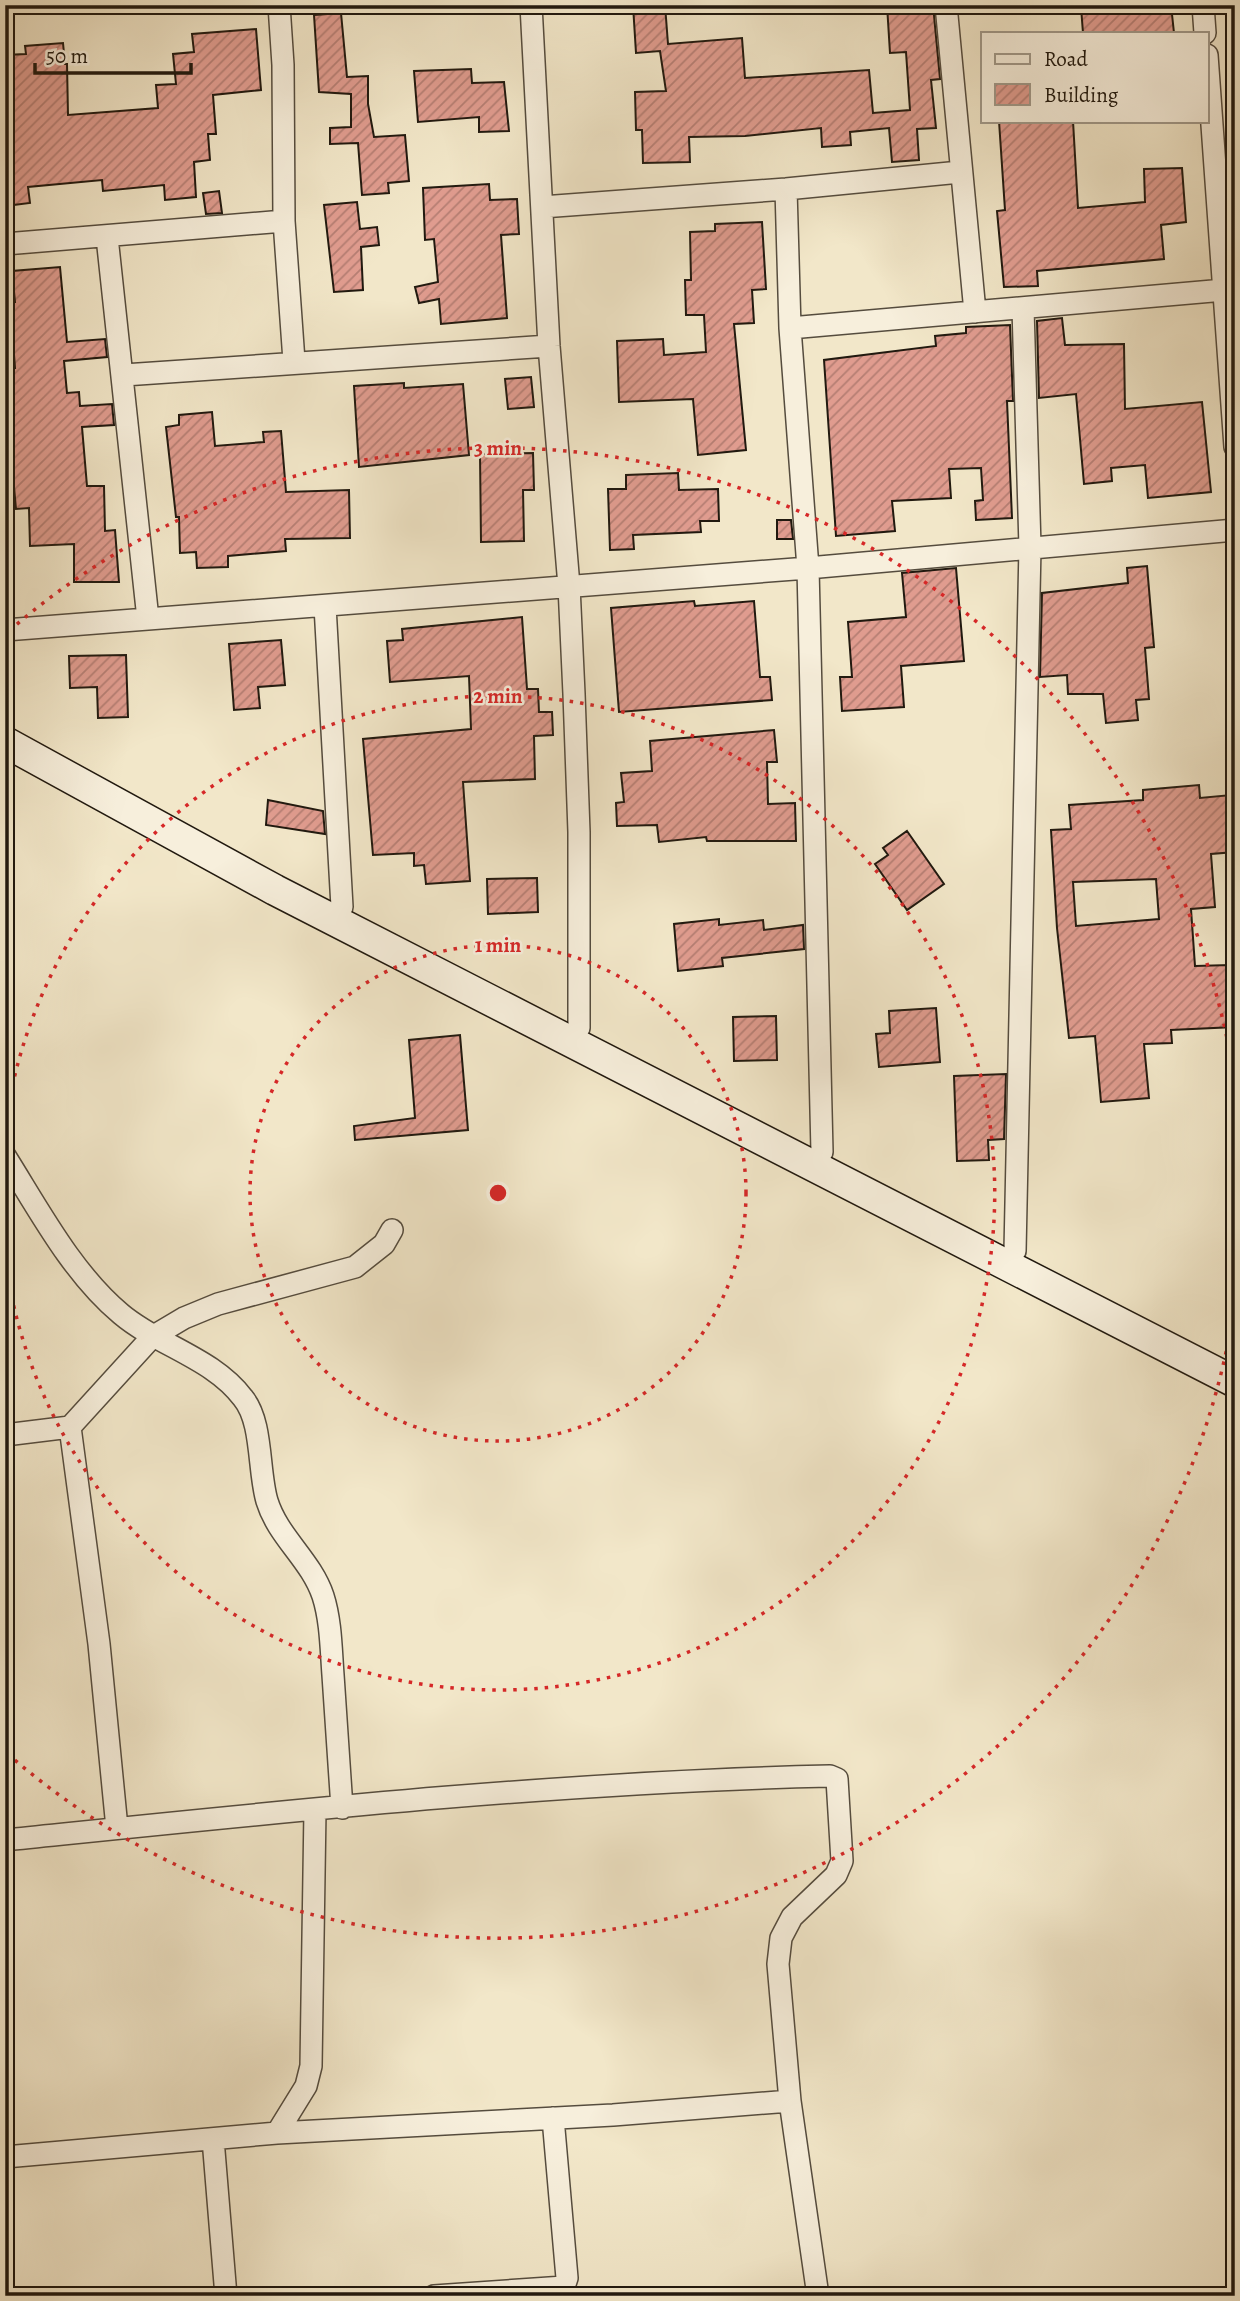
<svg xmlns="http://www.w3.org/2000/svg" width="1240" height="2301" font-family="Alegreya,serif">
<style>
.building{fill:url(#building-hatch);stroke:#21190f;stroke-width:2;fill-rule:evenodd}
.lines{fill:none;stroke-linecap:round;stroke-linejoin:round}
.street-casing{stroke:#554c3e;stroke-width:24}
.secondary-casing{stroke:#21190f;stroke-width:33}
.street{stroke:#f7efdc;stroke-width:21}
.secondary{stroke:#f7efdc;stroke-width:30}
.ring{fill:none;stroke:#d62828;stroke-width:3.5;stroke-dasharray:3.5 7}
.centre{fill:#d62828;stroke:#f7efdc;stroke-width:3.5}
.ring-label{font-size:21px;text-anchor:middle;font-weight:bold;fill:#d62828;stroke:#f7efdc;stroke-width:5;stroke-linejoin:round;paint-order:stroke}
</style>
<defs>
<pattern id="building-hatch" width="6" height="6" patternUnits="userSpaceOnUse" patternTransform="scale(1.75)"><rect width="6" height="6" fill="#e09c8f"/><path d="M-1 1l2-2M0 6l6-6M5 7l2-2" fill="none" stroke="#b57e73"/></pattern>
</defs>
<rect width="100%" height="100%" fill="#f2e7c9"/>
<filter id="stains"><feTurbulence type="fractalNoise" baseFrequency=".00286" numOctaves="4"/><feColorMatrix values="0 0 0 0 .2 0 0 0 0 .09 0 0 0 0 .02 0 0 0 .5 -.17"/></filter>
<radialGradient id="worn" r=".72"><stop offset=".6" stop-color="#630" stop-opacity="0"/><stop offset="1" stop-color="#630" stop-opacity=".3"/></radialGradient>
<!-- building -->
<path class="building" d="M 633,5 L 665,5 L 668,44 L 742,38 L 745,78 L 869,70 L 873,113 L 910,110 L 906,52 L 890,53 L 887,5 L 933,5 L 940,79 L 931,80 L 936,128 L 917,129 L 919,160 L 892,162 L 889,128 L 850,132 L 851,145 L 822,147 L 821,128 L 745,136 L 689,137 L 690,162 L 643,163 L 642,130 L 636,130 L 635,92 L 666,91 L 660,51 L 636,53 Z
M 1107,5 L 1171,5 L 1174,33 L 1083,33 L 1081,7 Z
M 341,13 L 347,77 L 368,76 L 368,104 L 374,137 L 405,135 L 409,181 L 388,183 L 389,193 L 362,195 L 358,143 L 330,144 L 330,128 L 351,127 L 351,94 L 319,92 L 314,15 Z
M 256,29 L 261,90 L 213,95 L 216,134 L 208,134 L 210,160 L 194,162 L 196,197 L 165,200 L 164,185 L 103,191 L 102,180 L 28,187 L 30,203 L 5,206 L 5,55 L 26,54 L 25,46 L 63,43 L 65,64 L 67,64 L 68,115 L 158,108 L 156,85 L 176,84 L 173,54 L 194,52 L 192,34 Z
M 471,69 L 472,83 L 504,82 L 509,131 L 479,132 L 479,117 L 418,122 L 414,71 Z
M 999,121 L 1073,121 L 1078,208 L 1145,202 L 1144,169 L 1182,168 L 1186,222 L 1161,225 L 1164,259 L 1037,271 L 1038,286 L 1004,287 L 997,211 L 1005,210 Z
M 489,184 L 490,200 L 517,199 L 519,234 L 501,235 L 507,318 L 441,324 L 439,299 L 419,303 L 415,287 L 438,282 L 434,239 L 425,240 L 423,188 Z
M 219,191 L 222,213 L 206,214 L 203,193 Z
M 357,202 L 360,229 L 377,227 L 379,245 L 361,247 L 363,290 L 334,292 L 324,205 Z
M 762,222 L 766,289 L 752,290 L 754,323 L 734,324 L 746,450 L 698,455 L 693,399 L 619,402 L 617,341 L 663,339 L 664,355 L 706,352 L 704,315 L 686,315 L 685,280 L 691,280 L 690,232 L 715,231 L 715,224 Z
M 60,267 L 67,342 L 105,339 L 107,357 L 64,361 L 67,393 L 79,392 L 80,406 L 112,404 L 114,425 L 82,427 L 87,486 L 104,486 L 105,531 L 115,530 L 119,582 L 74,582 L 74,544 L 30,546 L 29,508 L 16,509 L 11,454 L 5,455 L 5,368 L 15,368 L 10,302 L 15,302 L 12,271 Z
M 1062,318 L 1065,345 L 1124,344 L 1125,409 L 1202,402 L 1211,492 L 1148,498 L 1145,465 L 1111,468 L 1112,481 L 1084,484 L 1076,394 L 1039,398 L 1037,321 Z
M 1010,325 L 1013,401 L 1007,401 L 1012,518 L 976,520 L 975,501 L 983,500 L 981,468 L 949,469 L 951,498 L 892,501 L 895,531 L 836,536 L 824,360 L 936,346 L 935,336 L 966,333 L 966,327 Z
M 531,377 L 534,407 L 508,409 L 505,379 Z
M 404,383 L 404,388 L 463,384 L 469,455 L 359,467 L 354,386 Z
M 212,412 L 215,446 L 264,442 L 263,432 L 281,431 L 286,492 L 349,490 L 350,538 L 285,539 L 286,551 L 228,556 L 228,567 L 197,568 L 196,552 L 180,553 L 179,517 L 176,517 L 166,427 L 179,425 L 179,415 Z
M 533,453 L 534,490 L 523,490 L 524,541 L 481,542 L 480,454 Z
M 678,473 L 679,490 L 718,489 L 719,521 L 700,521 L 701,532 L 633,535 L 634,549 L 610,550 L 608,489 L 626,489 L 626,475 Z
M 777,520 L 791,520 L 793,539 L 777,539 Z
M 1147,566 L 1154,647 L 1145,648 L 1149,699 L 1136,700 L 1138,720 L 1106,723 L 1103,694 L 1068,694 L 1067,675 L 1040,677 L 1042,593 L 1128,583 L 1127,568 Z
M 956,568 L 964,661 L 901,666 L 904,707 L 842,711 L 840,677 L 852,677 L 848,622 L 906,617 L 902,573 Z
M 694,601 L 695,606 L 754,601 L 760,677 L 770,677 L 772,700 L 619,712 L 611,608 Z
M 522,617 L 527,689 L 538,689 L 539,712 L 552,712 L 553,735 L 534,736 L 535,779 L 463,782 L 470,881 L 426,884 L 424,865 L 414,866 L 414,853 L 373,855 L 363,739 L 471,729 L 469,676 L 390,682 L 387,641 L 403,640 L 402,629 Z
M 281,640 L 285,685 L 258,687 L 260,708 L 234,710 L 229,644 Z
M 126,655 L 128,717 L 98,718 L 97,687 L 70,688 L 69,656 Z
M 774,730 L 777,762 L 767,762 L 768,804 L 795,803 L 796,841 L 707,841 L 706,837 L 659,842 L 657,825 L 617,826 L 616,803 L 624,802 L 621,773 L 652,771 L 650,741 Z
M 1199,785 L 1200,798 L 1231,795 L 1235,852 L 1211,854 L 1215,907 L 1191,909 L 1195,966 L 1230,965 L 1231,987 L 1235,987 L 1235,1027 L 1171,1030 L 1172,1043 L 1144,1044 L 1149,1098 L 1101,1102 L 1095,1036 L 1069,1038 L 1057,928 L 1051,830 L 1071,829 L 1069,805 L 1143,800 L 1143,790 ZM 1156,879 L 1159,919 L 1076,926 L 1073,882 Z
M 268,800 L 323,811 L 325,834 L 266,825 Z
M 907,831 L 944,884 L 907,910 L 875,864 L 888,855 L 883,848 Z
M 537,878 L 538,912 L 488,914 L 487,879 Z
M 719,919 L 719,925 L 763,920 L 764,930 L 803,925 L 804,949 L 722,958 L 723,966 L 678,971 L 674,924 Z
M 936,1008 L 940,1062 L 879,1067 L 876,1034 L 890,1033 L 889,1011 Z
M 776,1016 L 777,1060 L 734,1061 L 733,1017 Z
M 460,1035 L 468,1130 L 355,1140 L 354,1126 L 415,1118 L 409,1040 Z
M 1006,1074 L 1004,1139 L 988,1140 L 989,1160 L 957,1161 L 954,1076 Z"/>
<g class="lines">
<!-- street casing -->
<g class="street-casing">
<path id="street" d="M 279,5 L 283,65 L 284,221 L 294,361
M 531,5 L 549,346 L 569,586 L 574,694 L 579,832 L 579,1028
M 946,5 L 975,312
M 1203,5 L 1205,33
M 1207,55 L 1235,447
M 786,189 L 790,328 L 808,568 L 822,1152
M 542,207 L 786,189 L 960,172
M 107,237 L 148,619
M 5,244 L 284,221
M 790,328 L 1224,290
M 124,375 L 549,346
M 325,606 L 342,907
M 5,630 L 808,568 L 1235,530
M 5,1156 C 39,1210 72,1273 121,1314 C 159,1346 213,1358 243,1398 C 263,1422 258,1471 267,1501 C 278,1537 311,1560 323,1596 C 331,1621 331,1649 333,1675 C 336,1719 339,1763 342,1808
M 1015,1251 L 1030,547 L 1023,308
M 70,1427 L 99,1644 L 117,1828
M 5,1435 L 70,1427 L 152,1337 L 184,1318 L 218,1304 L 355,1267 L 384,1244 L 392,1230
M 5,1840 C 279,1812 555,1782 830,1776 L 837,1779 L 842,1861 L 836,1875 L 792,1917 L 781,1938 L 778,1964 L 790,2101 L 818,2296
M 277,2133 L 306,2086 L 311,2066 L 315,1810
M 213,2139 L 226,2296
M 5,2157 L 277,2133 L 613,2115 L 790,2101
M 434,2296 L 564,2287 L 567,2278 L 553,2118"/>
</g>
<!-- secondary casing -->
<g class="secondary-casing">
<path id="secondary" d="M 5,742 L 275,890 L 1235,1382"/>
</g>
<!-- street -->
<use href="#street" class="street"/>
<!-- secondary -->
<use href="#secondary" class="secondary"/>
</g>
<!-- distance rings -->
<g class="ring">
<circle cx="498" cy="1193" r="248"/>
<path d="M5 1128A497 497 0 1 1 5 1258"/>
<path d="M1234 1310A745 745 0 0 1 9 1755M9 631A745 745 0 0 1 1234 1076"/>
</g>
<circle cx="498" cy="1193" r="10" class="centre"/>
<g class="ring-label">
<text x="498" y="455">3 min</text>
<text x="498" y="703">2 min</text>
<text x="498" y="952">1 min</text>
</g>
<!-- margin -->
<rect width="1240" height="2301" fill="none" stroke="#f2e7c9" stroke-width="28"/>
<rect x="7" y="7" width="1226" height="2287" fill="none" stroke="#21190f" stroke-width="3.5"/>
<rect x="14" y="14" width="1212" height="2273" fill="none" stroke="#21190f" stroke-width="2"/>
<!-- legend -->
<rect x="981" y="32" width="228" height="91" fill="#f7efdc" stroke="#a1998a" stroke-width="2"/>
<rect x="995" y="54" width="35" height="10" fill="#f7efdc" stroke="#a1998a" stroke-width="2"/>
<text x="1044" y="66" font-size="21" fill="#21190f">Road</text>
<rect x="995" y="84" width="35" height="21" fill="url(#building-hatch)" stroke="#a1998a" stroke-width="2"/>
<text x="1044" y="102" font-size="21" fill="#21190f">Building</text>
<!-- scale -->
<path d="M35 63v10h156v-10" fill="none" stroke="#21190f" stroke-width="3.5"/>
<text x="46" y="63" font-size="21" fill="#21190f" stroke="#f7efdc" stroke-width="5" paint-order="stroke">50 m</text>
<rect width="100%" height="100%" filter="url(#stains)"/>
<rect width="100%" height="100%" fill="url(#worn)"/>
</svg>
